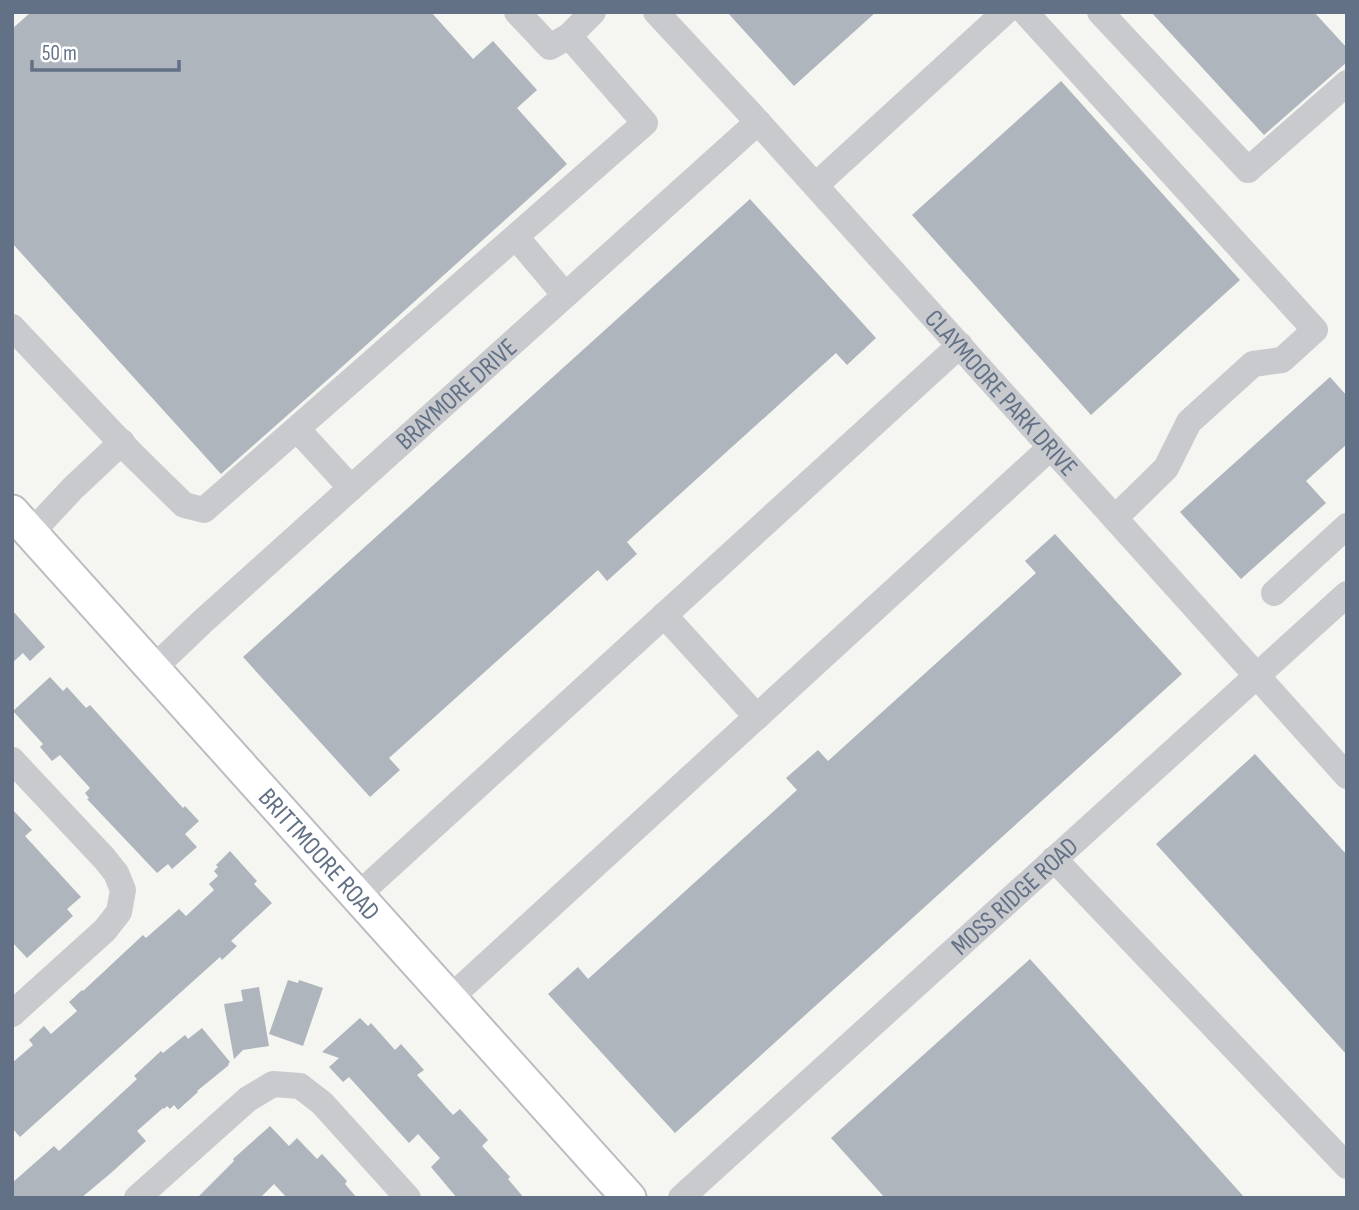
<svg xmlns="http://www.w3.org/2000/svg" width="1359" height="1210" font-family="'Sofia Sans Condensed',sans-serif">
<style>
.building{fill:#afb5bd}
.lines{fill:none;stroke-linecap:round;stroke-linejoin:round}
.major-casing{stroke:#babdc1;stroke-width:37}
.minor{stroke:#c8cace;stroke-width:26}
.major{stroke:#fff;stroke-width:33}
.labels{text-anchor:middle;stroke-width:7;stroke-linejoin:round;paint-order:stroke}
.street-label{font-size:26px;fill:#627186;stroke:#fff}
</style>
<rect width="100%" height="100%" fill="#f5f6f1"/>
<!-- building -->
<path class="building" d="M 31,12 L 431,12 L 473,59 L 493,41 L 537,90 L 517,108 L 567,164 L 333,375 L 221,474 L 12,243 L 12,29 Z
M 727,12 L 876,12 L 794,86 Z
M 1151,12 L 1314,12 L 1347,48 L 1347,62 L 1264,135 Z
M 1061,81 L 1240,280 L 1091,415 L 912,215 Z
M 750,199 L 876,338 L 847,365 L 836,353 L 627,542 L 637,554 L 607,581 L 598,570 L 389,758 L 400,770 L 370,797 L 243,657 Z
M 1330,377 L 1347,396 L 1347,444 L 1306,481 L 1326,503 L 1241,579 L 1180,512 Z
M 1055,534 L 1182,674 L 675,1133 L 548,994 L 578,967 L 588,979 L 797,790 L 786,778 L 818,750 L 828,761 L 1036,573 L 1025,561 Z
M 12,610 L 45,647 L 30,661 L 23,653 L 12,663 Z
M 50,677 L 63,691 L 67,687 L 86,708 L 90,705 L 183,808 L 185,806 L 199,821 L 185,834 L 197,847 L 172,869 L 168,864 L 157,873 L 87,799 L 89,798 L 85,793 L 90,788 L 60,755 L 52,761 L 40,747 L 43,744 L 13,711 Z
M 1255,754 L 1347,855 L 1347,1055 L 1156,844 Z
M 12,809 L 32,830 L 25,836 L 81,897 L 67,909 L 73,916 L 27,958 L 12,942 Z
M 230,851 L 257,881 L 254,884 L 272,903 L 231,941 L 237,946 L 222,960 L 220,957 L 20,1137 L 12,1128 L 12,1063 L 33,1045 L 29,1040 L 44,1026 L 51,1034 L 77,1011 L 69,1002 L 82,990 L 83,991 L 143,935 L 146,938 L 179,909 L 186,916 L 214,890 L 209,884 L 218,876 L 214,871 L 218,867 L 216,865 Z
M 1030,959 L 1245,1198 L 885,1198 L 831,1138 Z
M 288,980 L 298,983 L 299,980 L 323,988 L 303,1046 L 269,1034 Z
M 259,987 L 269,1046 L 243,1050 L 234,1059 L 224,1004 L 243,1001 L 241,990 Z
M 360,1018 L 368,1026 L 371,1023 L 395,1050 L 401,1044 L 424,1070 L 417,1075 L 453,1115 L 460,1109 L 488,1140 L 482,1146 L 510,1177 L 508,1179 L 524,1198 L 457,1198 L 431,1167 L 440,1158 L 418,1134 L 409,1143 L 349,1077 L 343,1082 L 329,1067 L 339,1058 L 322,1052 Z
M 202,1028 L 230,1062 L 228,1064 L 229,1065 L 197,1091 L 198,1092 L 178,1110 L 174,1105 L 170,1109 L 167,1106 L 164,1109 L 163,1108 L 137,1131 L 146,1141 L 111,1173 L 81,1198 L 12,1198 L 12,1183 L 54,1146 L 59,1151 L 137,1079 L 134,1076 L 161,1051 L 163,1053 L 185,1035 L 188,1039 Z
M 270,1126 L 289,1146 L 297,1138 L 317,1159 L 322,1154 L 347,1181 L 345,1184 L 357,1198 L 287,1198 L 274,1184 L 260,1198 L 197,1198 L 234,1161 L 233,1159 Z"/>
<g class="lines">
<!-- major casing -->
<g class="major-casing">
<g id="major">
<path id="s4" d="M 12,512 L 629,1198"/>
</g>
</g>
<!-- minor -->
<g class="minor">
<path id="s1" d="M 656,12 L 758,122 L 1347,776"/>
<path d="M 1025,12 L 1315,330 L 1282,360 L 1253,364 L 1189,422 L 1166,468 L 1115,518"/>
<path d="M 1100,12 L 1248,170 L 1347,83"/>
<path d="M 569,36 L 593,12"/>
<path d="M 816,185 L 1005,12"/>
<path d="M 516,237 L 565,295"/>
<path d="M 12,327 L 131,453 L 184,505 L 204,510 L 645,123 L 569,36 L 550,47 L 517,12"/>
<path d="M 297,429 L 351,488"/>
<path d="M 31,533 L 73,488 L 122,442"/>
<path d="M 1274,593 L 1347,526"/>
<path d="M 664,615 L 757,717"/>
<path id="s2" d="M 154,668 L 202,622 L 758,122"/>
<path d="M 12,760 L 104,858 L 116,873 L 123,890 L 119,912 L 105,930 L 12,1014"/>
<path d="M 1054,859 L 1347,1166"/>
<path d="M 357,896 L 960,345"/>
<path d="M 449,999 L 1051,447"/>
<path d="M 137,1198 L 248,1099 L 273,1084 L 300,1086 L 322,1103 L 408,1198"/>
<path id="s3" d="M 681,1198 L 1347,594"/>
</g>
<!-- major -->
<use href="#major" class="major"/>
</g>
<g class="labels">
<!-- street labels -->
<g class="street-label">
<text dy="9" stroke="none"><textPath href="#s1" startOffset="514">CLAYMOORE PARK DRIVE</textPath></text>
<text dy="9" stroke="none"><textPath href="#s2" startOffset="408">BRAYMORE DRIVE</textPath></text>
<text dy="9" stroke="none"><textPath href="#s4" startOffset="460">BRITTMOORE ROAD</textPath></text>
<text dy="9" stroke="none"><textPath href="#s3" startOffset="450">MOSS RIDGE ROAD</textPath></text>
</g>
</g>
<!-- border -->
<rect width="1359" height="1210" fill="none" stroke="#627186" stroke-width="28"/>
<!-- scale -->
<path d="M32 60v10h147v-10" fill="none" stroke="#627186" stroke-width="3.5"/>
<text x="42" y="60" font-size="21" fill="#627186" stroke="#ffffff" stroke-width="5" paint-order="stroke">50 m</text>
</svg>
